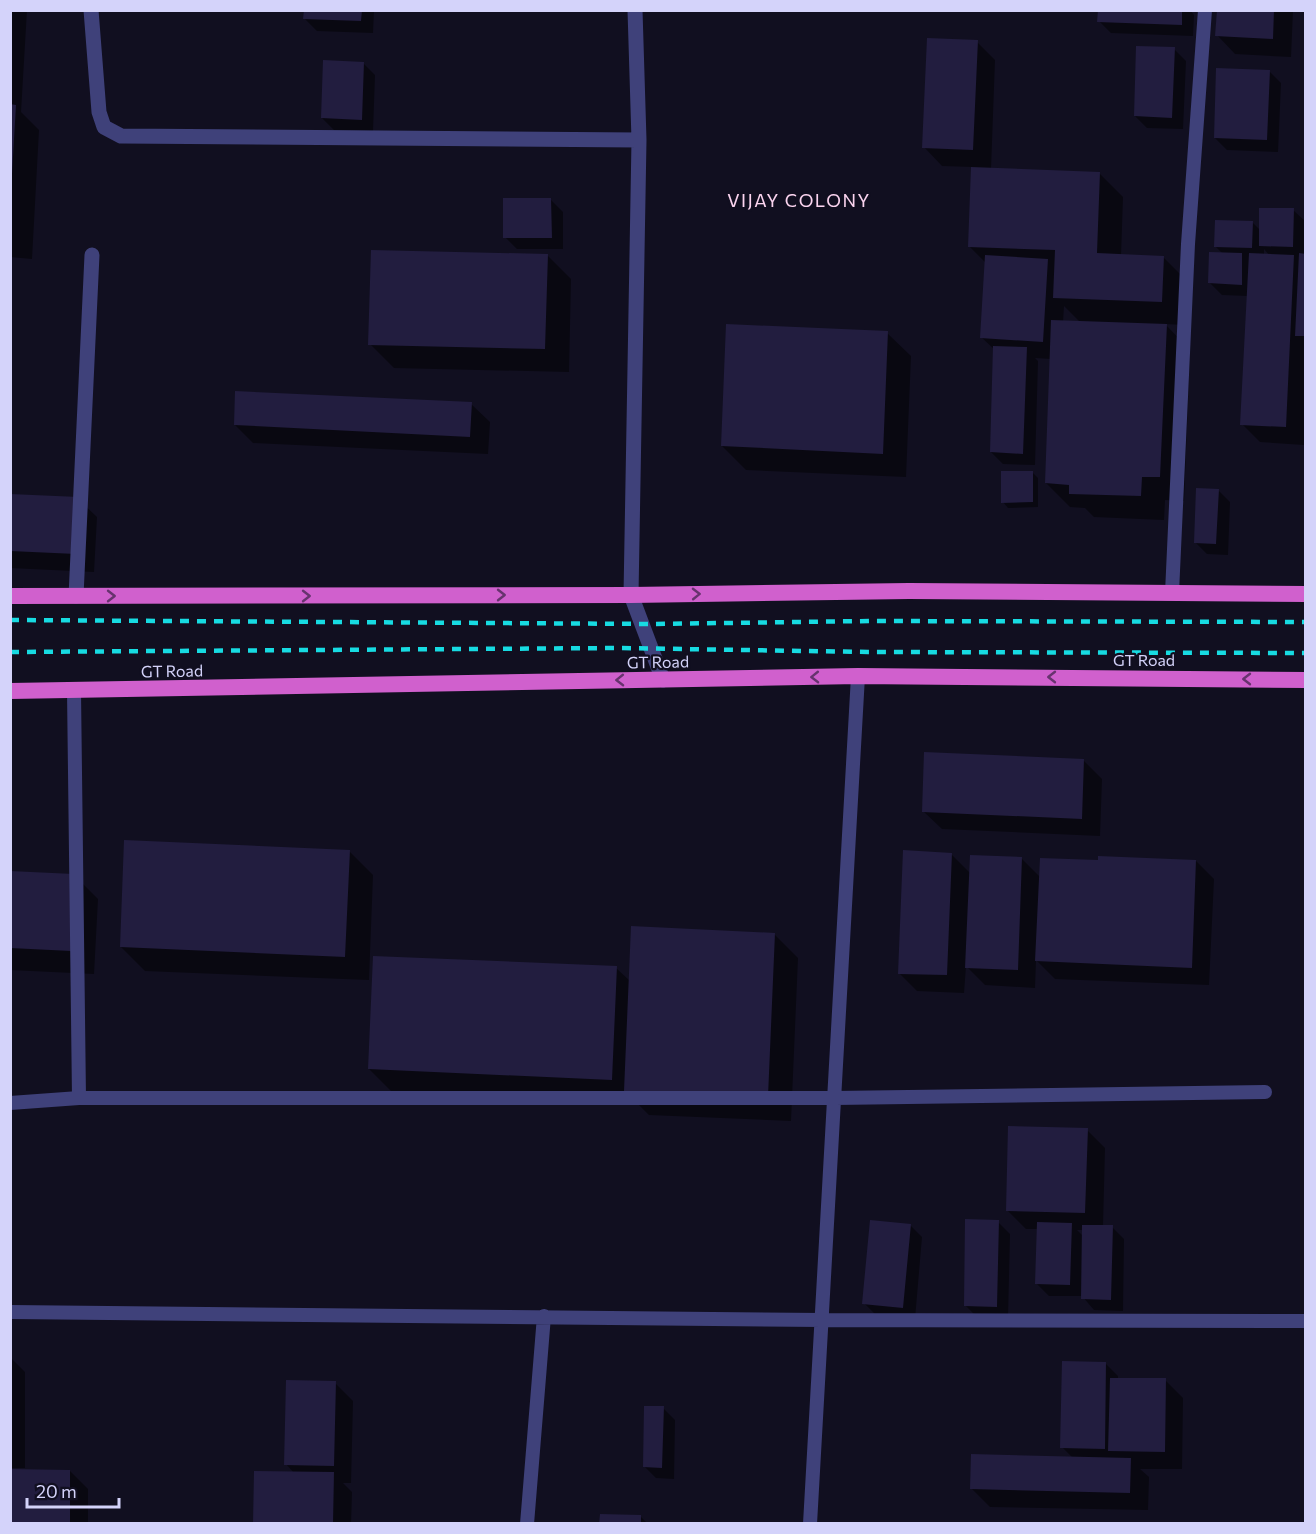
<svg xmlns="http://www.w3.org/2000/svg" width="1316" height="1534" font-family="Commissioner,sans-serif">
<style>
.shadow{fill:#0007;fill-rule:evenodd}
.building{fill:#221d3f}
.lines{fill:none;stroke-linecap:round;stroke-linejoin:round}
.service{stroke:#3f417a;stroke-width:14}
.minor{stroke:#3f417a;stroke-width:15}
.trunk{stroke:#d060cd;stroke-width:16}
.rail{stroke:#17dbe2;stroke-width:4.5;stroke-dasharray:9 8;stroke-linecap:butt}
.oneway{stroke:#67336e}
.labels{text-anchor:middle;stroke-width:4.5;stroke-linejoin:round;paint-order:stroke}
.street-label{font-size:16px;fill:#d4d3fa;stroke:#110f20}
.neighbourhood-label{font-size:18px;letter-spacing:1.5px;fill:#fbd4ef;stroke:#110f20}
</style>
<rect width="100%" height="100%" fill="#110f20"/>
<!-- shadow -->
<path class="shadow" d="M 10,10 L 27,10 L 21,112 L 39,130 L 32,259 L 10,257 Z
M 49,10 L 81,10 L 81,12 Z
M 305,10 L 374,10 L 373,33 L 317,31 L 305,19 Z
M 1099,10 L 1190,10 L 1194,15 L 1193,36 L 1111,33 L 1099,21 Z
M 1218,10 L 1293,10 L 1291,57 L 1235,54 L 1217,35 Z
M 977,42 L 995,60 L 991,169 L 1099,173 L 1123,197 L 1121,256 L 1163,257 L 1187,281 L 1185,325 L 1165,324 L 1190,350 L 1184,501 L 1165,500 L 1164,520 L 1094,517 L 1085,508 L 1070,507 L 1046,483 L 1051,359 L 1035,358 L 1038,361 L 1035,465 L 1003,464 L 991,452 L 995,350 L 981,337 L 986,263 L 969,246 L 973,167 L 942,166 L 924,147 ZM 1064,306 L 1080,322 L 1063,322 Z
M 1174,49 L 1186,61 L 1183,129 L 1147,128 L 1135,116 Z
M 363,63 L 375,75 L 373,131 L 334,130 L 322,118 Z
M 1269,71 L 1281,83 L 1278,152 L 1227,150 L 1215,138 Z
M 551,200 L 563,212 L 563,249 L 517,249 L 505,237 Z
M 1293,210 L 1306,222 L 1306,405 L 1304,445 L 1260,442 L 1242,424 L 1248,296 L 1222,295 L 1210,283 L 1223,254 L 1215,246 L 1253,223 L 1261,231 ZM 1264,249 L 1270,256 L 1264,255 Z
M 547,255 L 571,279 L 569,372 L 394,368 L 370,344 Z
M 887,333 L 911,356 L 906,477 L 746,470 L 722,446 Z
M 471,404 L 490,422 L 488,454 L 253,443 L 235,425 Z
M 1032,472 L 1038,478 L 1038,507 L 1008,508 L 1003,502 Z
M 1218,490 L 1230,502 L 1228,555 L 1207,554 L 1195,542 Z
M 10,496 L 78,499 L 97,517 L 94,572 L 10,568 Z
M 1084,761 L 1102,779 L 1100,836 L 942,829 L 923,811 Z
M 349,851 L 373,875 L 369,980 L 145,971 L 121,947 Z
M 951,854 L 970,873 L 1022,859 L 1040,877 L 1100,861 L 1196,861 L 1214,879 L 1209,985 L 1055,979 L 1036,960 L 1035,988 L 985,985 L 966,966 L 964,993 L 917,991 L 899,973 Z
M 10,873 L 74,875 L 98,899 L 94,974 L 10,970 Z
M 774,934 L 798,958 L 791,1121 L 649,1115 L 635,1101 L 393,1093 L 369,1069 L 616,968 L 630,981 Z
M 1087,1130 L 1105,1148 L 1103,1226 L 1112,1227 L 1124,1239 L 1123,1311 L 1094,1310 L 1082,1296 L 1049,1296 L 1037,1284 L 1038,1229 L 1026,1229 L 1008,1211 ZM 1077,1230 L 1084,1230 L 1084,1237 Z
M 998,1222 L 1010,1234 L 1008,1318 L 977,1317 L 965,1305 Z
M 910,1225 L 922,1237 L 915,1319 L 876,1315 L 864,1303 Z
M 10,1357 L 25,1372 L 25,1468 L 10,1468 Z
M 1106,1364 L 1118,1376 L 1118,1379 L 1165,1380 L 1183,1398 L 1182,1469 L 1140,1469 L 1149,1477 L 1148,1510 L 990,1507 L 972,1489 L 1073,1458 L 1062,1447 Z
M 335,1383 L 353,1401 L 351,1483 L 343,1483 L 352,1492 L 351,1524 L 255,1524 L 294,1473 L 286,1464 Z
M 663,1408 L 675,1420 L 674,1479 L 656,1478 L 644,1466 Z
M 70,1471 L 88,1489 L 88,1524 L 10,1524 Z
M 640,1516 L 648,1524 L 601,1524 Z"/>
<!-- building -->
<path class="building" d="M 304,10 L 362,10 L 361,21 L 303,19 Z
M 1098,10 L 1182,10 L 1182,25 L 1097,22 Z
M 1217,10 L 1274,10 L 1273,39 L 1215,36 Z
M 927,38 L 978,40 L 973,150 L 922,148 Z
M 1136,46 L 1175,47 L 1172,118 L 1134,116 Z
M 323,60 L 364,62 L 362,120 L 321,118 Z
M 1216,68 L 1270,70 L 1267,140 L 1214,138 Z
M 10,104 L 16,105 L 12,174 L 10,174 Z
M 971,167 L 1100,172 L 1097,253 L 1164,256 L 1162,302 L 1053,298 L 1055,250 L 968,247 Z
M 503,198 L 551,198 L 552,238 L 503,238 Z
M 1259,208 L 1294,208 L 1293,247 L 1259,246 Z
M 1215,220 L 1253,221 L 1252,248 L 1214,247 Z
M 371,250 L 548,254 L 545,349 L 368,345 Z
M 1209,252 L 1242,253 L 1242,285 L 1208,283 Z
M 1249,253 L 1294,255 L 1286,427 L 1240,425 Z
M 1299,253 L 1306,254 L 1306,336 L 1295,336 Z
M 985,255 L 1048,259 L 1043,342 L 980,338 Z
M 1051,320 L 1167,324 L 1160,477 L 1142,477 L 1141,496 L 1069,494 L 1069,485 L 1045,483 Z
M 726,324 L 888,331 L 883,454 L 721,446 Z
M 993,346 L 1027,347 L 1023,454 L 990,452 Z
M 235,391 L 472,402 L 470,437 L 234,425 Z
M 1001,471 L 1033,471 L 1033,502 L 1001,503 Z
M 1196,488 L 1219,489 L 1216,544 L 1194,543 Z
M 10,494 L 79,497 L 76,554 L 10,551 Z
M 924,752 L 1084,759 L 1082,819 L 922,812 Z
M 124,840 L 350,850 L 345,957 L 120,947 Z
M 903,850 L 952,853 L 947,975 L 898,974 Z
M 970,855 L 1022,857 L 1018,970 L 965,968 Z
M 1098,856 L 1196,860 L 1192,968 L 1035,961 L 1040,858 L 1098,860 Z
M 10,871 L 74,874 L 71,951 L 10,948 Z
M 631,926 L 775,933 L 768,1097 L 624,1091 Z
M 373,956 L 617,966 L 612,1080 L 368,1069 Z
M 1008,1126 L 1088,1128 L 1085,1213 L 1006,1211 Z
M 965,1219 L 999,1220 L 997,1307 L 964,1306 Z
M 870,1220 L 911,1224 L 903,1308 L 862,1304 Z
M 1037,1222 L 1072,1223 L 1070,1285 L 1035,1284 Z
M 1082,1225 L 1113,1225 L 1111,1300 L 1081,1299 Z
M 1062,1361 L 1106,1362 L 1105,1449 L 1060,1448 Z
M 1110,1378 L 1166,1378 L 1165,1452 L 1108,1451 Z
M 286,1380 L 336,1381 L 334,1466 L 284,1465 Z
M 644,1406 L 664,1406 L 662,1468 L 643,1467 Z
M 971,1454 L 1131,1458 L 1130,1493 L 970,1489 Z
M 10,1469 L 70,1470 L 70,1524 L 10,1524 Z
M 254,1471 L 334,1472 L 333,1524 L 253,1524 Z
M 600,1514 L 641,1515 L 641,1524 L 599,1524 Z"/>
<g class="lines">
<!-- service -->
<path class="service" d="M 1172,593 L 1188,244 L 1205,10
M 74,691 L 79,1098
M 10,1103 L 79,1098 L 835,1098 L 1265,1092
M 10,1312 L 822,1320 L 1306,1321
M 527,1524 L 544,1316
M 810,1524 L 858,676"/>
<!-- minor -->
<path class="minor" d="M 91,10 L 99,112 L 104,127 L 121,136 L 639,140
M 635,10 L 639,140 L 631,595 L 663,680
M 76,596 L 92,255"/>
<!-- trunk -->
<path class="trunk" d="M 10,596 L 631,595 L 909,591 L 1306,594
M 10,691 L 858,676 L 1306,680"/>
<!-- rail -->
<path class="rail" d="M 10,620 L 652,624 L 870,621 L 1306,622
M 10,652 L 619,648 L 868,652 L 1306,653"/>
</g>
<!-- one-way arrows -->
<defs><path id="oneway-chevron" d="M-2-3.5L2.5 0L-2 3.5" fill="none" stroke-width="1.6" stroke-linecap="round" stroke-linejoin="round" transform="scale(1.5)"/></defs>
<g class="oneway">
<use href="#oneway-chevron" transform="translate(696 594) rotate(-1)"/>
<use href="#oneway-chevron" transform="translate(501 595)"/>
<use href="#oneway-chevron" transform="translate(111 596)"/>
<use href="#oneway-chevron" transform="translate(306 596)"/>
<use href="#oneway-chevron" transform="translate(815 677) rotate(179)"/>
<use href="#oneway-chevron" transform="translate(1052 677) rotate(-180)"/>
<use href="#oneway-chevron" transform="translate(1247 679) rotate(-180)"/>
<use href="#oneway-chevron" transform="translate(620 680) rotate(179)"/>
</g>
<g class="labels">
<!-- street labels -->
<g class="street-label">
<text x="1144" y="666">GT Road</text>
<text transform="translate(658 662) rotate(-1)" y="6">GT Road</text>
<text transform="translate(172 671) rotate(-1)" y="6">GT Road</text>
</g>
<!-- neighbourhood labels -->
<g class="neighbourhood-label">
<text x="799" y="207">VIJAY COLONY</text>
</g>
</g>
<!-- border -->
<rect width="1316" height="1534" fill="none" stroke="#d4d3fa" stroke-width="24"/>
<!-- scale -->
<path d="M27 1498v9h92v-9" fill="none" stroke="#d4d3fa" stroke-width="3"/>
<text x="36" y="1498" font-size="18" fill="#d4d3fa" stroke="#110f20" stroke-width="4.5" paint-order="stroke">20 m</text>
</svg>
